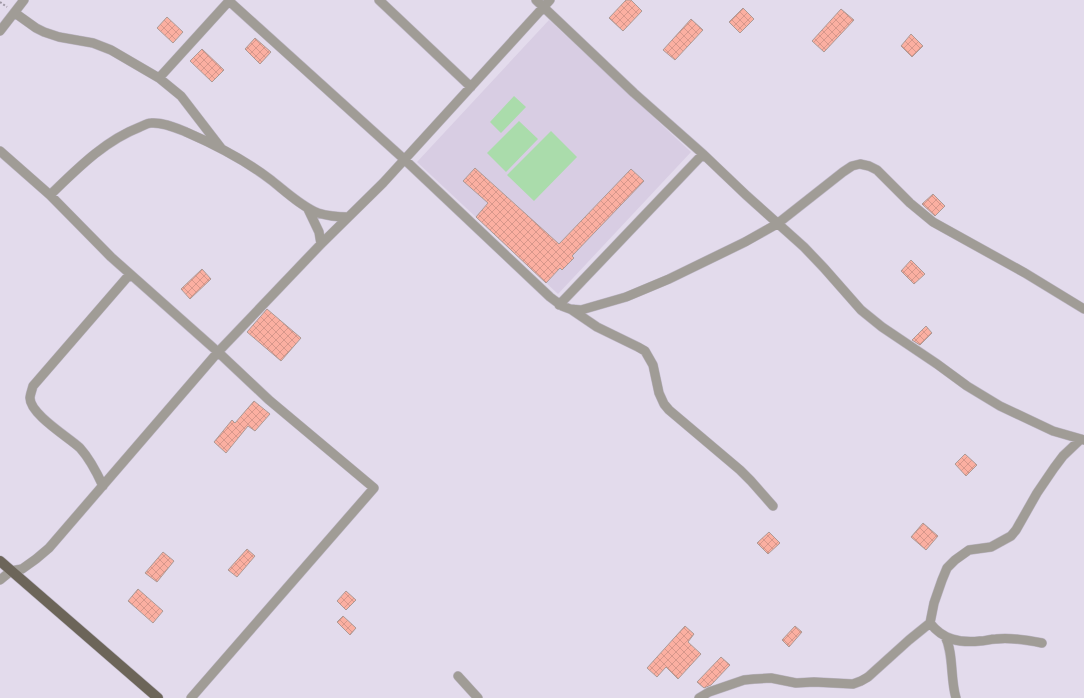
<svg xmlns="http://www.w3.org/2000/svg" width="1084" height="698" font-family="Figtree,sans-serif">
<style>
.built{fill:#d8cde3}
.park{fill:#aadcab}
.building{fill:url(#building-cross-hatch);stroke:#ad9a96}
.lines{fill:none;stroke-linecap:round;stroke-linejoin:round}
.minor-casing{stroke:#beb7c6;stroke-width:10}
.primary-casing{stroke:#beb7c6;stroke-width:11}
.path{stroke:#9d96a3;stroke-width:2;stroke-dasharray:2 2;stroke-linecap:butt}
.minor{stroke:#a09c96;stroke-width:9}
.primary{stroke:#6c6559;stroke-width:10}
</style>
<defs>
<pattern id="building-cross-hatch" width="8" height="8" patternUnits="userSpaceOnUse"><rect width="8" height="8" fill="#fbafa1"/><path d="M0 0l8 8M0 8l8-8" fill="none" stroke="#d7978b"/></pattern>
</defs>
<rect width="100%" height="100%" fill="#e3dbec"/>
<!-- built -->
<path class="built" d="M 549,20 L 691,152 L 558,294 L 417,162 Z"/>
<!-- park -->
<path class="park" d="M 514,96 L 526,107 L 501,133 L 490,122 Z
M 519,121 L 538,139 L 506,172 L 487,153 Z
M 551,131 L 577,157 L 534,201 L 507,175 Z"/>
<!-- building -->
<path class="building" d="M 626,0 L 631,0 L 642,11 L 623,31 L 609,18 Z
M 743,8 L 754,19 L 740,33 L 729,22 Z
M 841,9 L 854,20 L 824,52 L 812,41 Z
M 167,17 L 183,32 L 173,43 L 157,28 Z
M 691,19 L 703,30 L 675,60 L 663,50 Z
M 911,34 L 923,46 L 912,57 L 901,46 Z
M 255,38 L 271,52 L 260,64 L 245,49 Z
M 202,49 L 224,70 L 212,82 L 190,61 Z
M 475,168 L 559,244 L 631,169 L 644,181 L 572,256 L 574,258 L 562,270 L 560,268 L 546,283 L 476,217 L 488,203 L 463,181 Z
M 933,194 L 945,206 L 935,216 L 922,204 Z
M 911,260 L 925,274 L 914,284 L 901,271 Z
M 202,269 L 211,279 L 190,299 L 181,289 Z
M 267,309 L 301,338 L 281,361 L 247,332 Z
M 926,326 L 932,333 L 920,345 L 912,340 Z
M 254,401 L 270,414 L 255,431 L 248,426 L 226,453 L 214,442 L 232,420 L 235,423 Z
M 965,454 L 977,465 L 966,476 L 955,464 Z
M 923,523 L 938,536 L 926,550 L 911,537 Z
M 769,532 L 780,543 L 768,554 L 757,543 Z
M 247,549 L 255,556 L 237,577 L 228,570 Z
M 163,552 L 174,561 L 157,582 L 145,573 Z
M 138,589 L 163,611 L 153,623 L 128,601 Z
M 346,591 L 356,600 L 346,610 L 337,601 Z
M 343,616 L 356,628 L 350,635 L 337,622 Z
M 685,626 L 694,634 L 688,642 L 701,654 L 678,679 L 666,667 L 657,677 L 647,668 Z
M 795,626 L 802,632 L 789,647 L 782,640 Z
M 721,657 L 730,665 L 711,685 L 704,688 L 697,682 Z"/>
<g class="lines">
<!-- minor casing -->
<g class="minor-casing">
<path id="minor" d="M 379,0 L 471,87
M 536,0 L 634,93 L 703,154 L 746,195 L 804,247 L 824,268 L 861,310 L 882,327 L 937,364 L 967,386 L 1000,406 L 1053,431 L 1084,440
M 229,1 L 405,160 L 550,297 L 562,306 L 570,309 L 581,310 L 626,297 L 669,279 L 745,242 L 777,224 L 843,172 L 852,166 L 860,164 L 869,166 L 877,170 L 910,203 L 933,222 L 1025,273 L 1084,309
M 15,13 L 36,28 L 44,32 L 59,37 L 93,43 L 111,50 L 159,78 L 181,96 L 221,148
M 0,31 L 24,0
M 159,78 L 230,0
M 0,151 L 50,195 L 111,257 L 218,352 L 269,400 L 374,488 L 191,698
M 50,195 C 77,169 104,141 140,127 C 143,126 147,123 151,123 C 163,122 176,128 186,132 C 216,145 245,160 271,180 C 285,191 302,207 318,213 C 328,216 338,217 348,217
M 308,209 L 319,232 L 321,244
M 559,305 L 703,154
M 572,310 L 597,327 L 638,347 L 645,351 L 653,365 L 659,393 L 664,404 L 669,410 L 740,470 L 751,481 L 773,506
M 103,486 C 97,473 90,459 80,448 C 68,437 30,414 30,398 C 30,395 32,390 33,386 L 130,274
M 0,580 L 11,571 L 22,569 L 36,559 L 49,548 L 218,352 L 321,244 L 383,183 L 550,0
M 930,623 C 943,640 960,643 980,641 C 985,641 990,639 996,639 C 1011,637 1027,640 1042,643
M 945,636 C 954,654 950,678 956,698
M 458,676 L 478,698
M 699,698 L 709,692 L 744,680 L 754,679 L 771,678 L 796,683 L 814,682 L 853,684 L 861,681 L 868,677 L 909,640 L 930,623 L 934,603 L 942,580 L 947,568 L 955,560 L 969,550 L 991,547 L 1011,536 L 1016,530 L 1037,493 L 1054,468 L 1063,456 L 1081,439"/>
</g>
<!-- primary casing -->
<g class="primary-casing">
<path id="primary" d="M 0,561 L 158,698"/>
</g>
<!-- path -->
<path class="path" d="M 0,2 L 7,7"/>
<!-- minor -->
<use href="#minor" class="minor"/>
<!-- primary -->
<use href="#primary" class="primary"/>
</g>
</svg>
